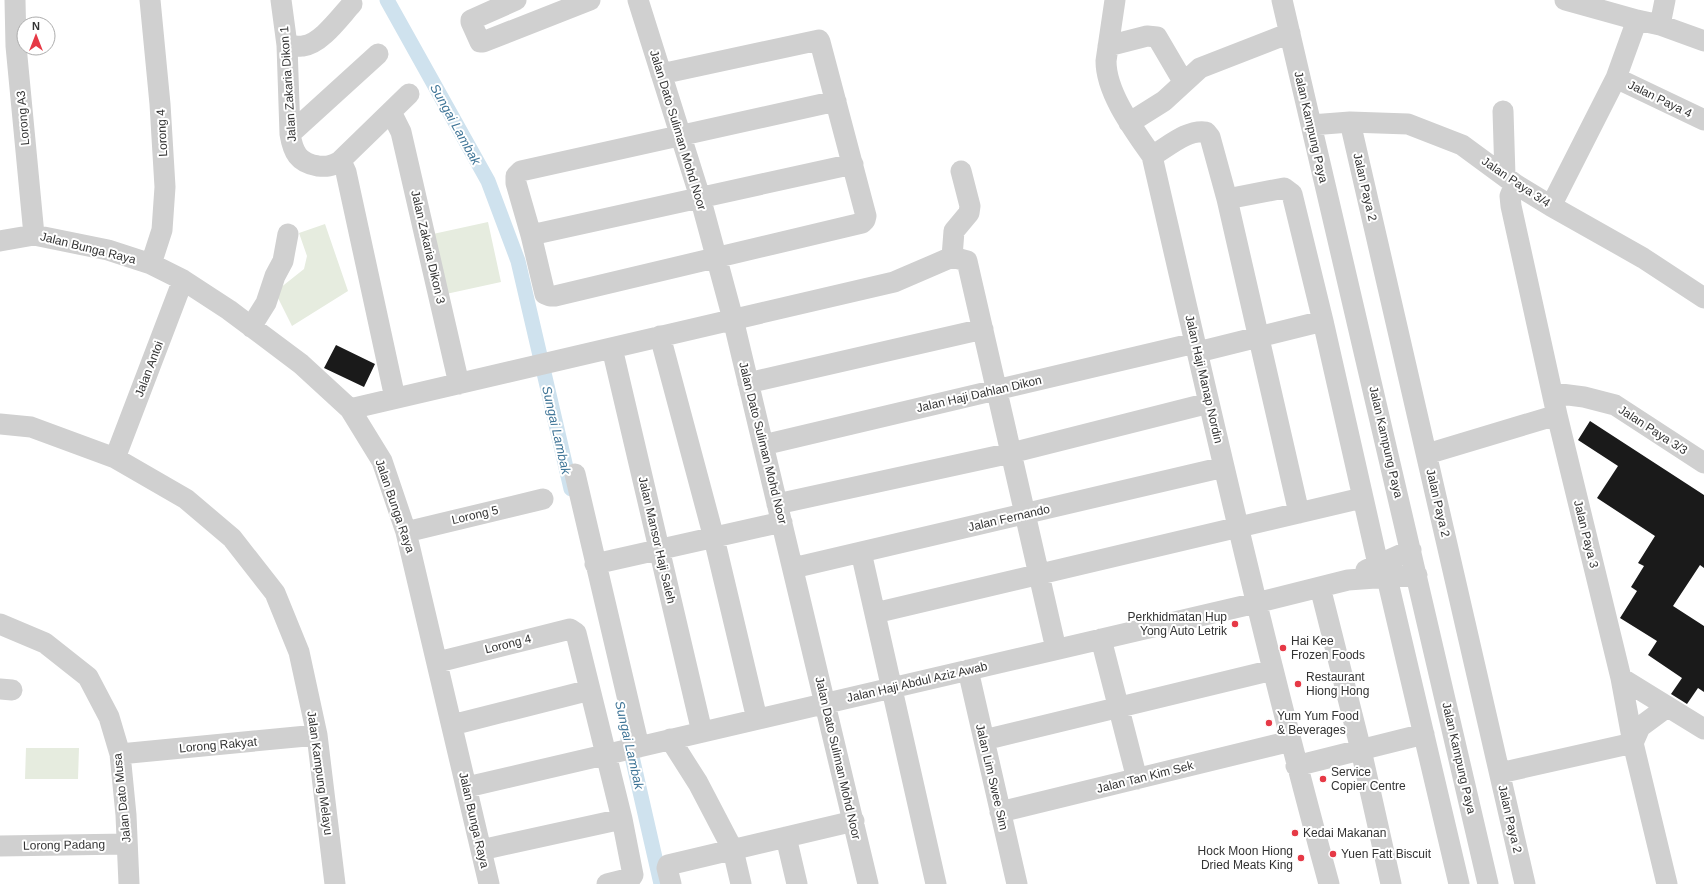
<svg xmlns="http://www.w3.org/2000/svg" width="1704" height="884" font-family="Helvetica,sans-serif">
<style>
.green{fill:#e6ecdf}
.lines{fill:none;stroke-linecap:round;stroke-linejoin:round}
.canal{stroke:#cfe2ee;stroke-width:15}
.building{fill:#1a1a1a}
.minor{stroke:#d0d0d0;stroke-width:21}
.poi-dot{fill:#e63946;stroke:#fff;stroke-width:1.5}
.labels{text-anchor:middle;stroke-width:4;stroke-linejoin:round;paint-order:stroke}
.street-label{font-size:12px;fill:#333;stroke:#fff}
.poi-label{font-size:12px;fill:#333;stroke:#fff;text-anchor:start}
.water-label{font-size:13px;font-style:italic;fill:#3f7597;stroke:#fff}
</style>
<rect width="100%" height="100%" fill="#fff"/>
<!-- green -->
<path class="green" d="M 488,222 L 501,282 L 446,294 L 433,234 Z
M 325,224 L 348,291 L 292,326 L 275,292 L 304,269 L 307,256 L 299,233 Z
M 26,748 L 79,748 L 78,779 L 25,779 Z"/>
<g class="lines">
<!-- canal -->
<path class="canal" d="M 387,0 L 488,181 L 518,261 L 571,489
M 628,739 L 661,884"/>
</g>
<!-- building -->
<path class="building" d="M 336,345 L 375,364 L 364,387 L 324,368 Z
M 1590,421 L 1704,495 L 1704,568 L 1700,565 L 1673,606 L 1704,626 L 1704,692 L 1698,688 L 1687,704 L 1671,694 L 1682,678 L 1648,655 L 1657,641 L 1620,618 L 1637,591 L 1631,587 L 1644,566 L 1638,563 L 1655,536 L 1597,498 L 1618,466 L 1578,440 Z"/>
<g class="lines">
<!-- minor -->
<path class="minor" d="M 15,0 L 16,46 L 34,235
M 150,0 L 160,104 L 165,187 L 162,230 L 151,264
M 281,0 L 287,45 L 290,134 C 293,152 298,163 318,166 C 327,167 331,166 339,162 L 409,94
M 516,0 L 471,20 L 471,22 L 480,42 L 483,42 L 590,0
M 638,0 L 700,197 L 733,319 L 868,884
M 1115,0 L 1106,61 C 1106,93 1134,130 1152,156 C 1208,399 1263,643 1329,884
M 1282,0 L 1488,884
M 1565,0 L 1637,20
M 1660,25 L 1665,0
M 287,45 C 292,45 298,47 303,46 C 321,44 340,17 352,4
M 1108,46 L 1147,36 L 1157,37 L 1184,83
M 661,74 L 819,40 L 820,42 L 866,216 L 865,220 L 862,223 L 555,296 L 550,296 L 545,294 L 531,235 L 516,183 L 516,176 L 521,171 L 836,101
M 1616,78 L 1704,120
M 1503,111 L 1505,176
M 391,112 L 401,132 L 459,384
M 1350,122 L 1525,884
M 1129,123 L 1164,101 L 1200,68 L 1290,33
M 1311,125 L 1350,122 L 1408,124 L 1462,145 L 1515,184 L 1551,206 L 1643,258 L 1704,298
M 290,134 L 378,54
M 1152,156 C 1168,147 1187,129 1206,132 L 1210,137 L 1227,199 L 1299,513
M 341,161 L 346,172 L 395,398
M 1515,184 L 1510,196 L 1511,206 L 1557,415 L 1621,678 L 1633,743 L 1667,884
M 1227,199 L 1284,188 L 1292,194 L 1323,321 L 1378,564
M 1551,206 L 1616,78 L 1637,20 L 1660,25 L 1704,41
M 531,235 L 853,164
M 0,241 L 34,235 L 108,250 L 151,264 L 183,280 L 229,310 L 301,364 L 350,409 L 382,461 L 406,532 L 489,884
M 952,257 L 954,231 L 969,213 L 970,206 L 961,171
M 251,327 L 266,303 L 275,276 L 283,261 L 288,234
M 660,336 L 714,538 L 757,719
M 612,348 L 702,732
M 1198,352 L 1323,321
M 748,383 L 983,329
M 1553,393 L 1584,397 L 1615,405 L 1704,463
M 350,409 L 894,282 L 952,257 L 967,261 L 1056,649
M 0,424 L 31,427 L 115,458 L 186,499 L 232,538 L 275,593 L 299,652 L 317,735 L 335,884
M 763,445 L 1195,343
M 1427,454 L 1557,415
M 115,458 L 183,280
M 575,474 L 639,747
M 777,504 L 1011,453 L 1209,403
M 406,532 L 543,499
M 861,552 L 936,884
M 595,564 L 782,522
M 793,568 L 1224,467
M 1366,570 L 1411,550
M 1387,578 L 1459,884
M 1320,587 L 1361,750 L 1391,884
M 875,613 L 1362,498
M 0,624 L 45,643 L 88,677 L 109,717 L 120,754 L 126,815 L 129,884
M 1101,639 L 1137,779
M 438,662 L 570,629 L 576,633 L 622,819
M 968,670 L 1017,884
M 1621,678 L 1704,729
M 0,689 L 12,690
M 452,725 L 590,690
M 670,739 L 698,783 L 733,850 L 741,884
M 984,740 L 1273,670
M 120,754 L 317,735
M 1296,766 L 1424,734
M 1500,773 L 1633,743 L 1640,727 L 1667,707
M 467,787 L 1256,603 L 1348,580 L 1417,575
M 1000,812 L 1291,741
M 786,837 L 797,884
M 0,846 L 127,844
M 481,850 L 622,819 L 633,875 L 631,878 L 607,884
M 671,884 L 667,868 L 668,865 L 854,821"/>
</g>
<!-- markers -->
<g class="poi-dot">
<circle cx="1235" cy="624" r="4"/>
<circle cx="1283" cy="648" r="4"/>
<circle cx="1298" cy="684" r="4"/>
<circle cx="1269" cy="723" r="4"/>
<circle cx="1323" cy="779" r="4"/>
<circle cx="1295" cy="833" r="4"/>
<circle cx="1333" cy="854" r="4"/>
<circle cx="1301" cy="858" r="4"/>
</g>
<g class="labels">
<!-- street labels -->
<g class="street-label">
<text transform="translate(288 84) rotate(-94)" y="4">Jalan Zakaria Dikon 1</text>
<text transform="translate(1660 99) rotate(26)" y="4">Jalan Paya 4</text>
<text transform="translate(23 118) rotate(-95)" y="4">Lorong A3</text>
<text transform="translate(1311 127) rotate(77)" y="4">Jalan Kampung Paya</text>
<text transform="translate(678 130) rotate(73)" y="4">Jalan Dato Suliman Mohd Noor</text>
<text transform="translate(162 133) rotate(-93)" y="4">Lorong 4</text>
<text transform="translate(1516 182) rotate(34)" y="4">Jalan Paya 3/4</text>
<text transform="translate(1365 187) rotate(77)" y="4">Jalan Paya 2</text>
<text transform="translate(428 247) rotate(77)" y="4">Jalan Zakaria Dikon 3</text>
<text transform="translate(88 248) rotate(14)" y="4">Jalan Bunga Raya</text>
<text transform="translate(149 369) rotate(-69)" y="4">Jalan Antoi</text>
<text transform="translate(1204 379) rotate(77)" y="4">Jalan Haji Manap Nordin</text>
<text transform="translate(979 394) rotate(-13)" y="4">Jalan Haji Dahlan Dikon</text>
<text transform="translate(1653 430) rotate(33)" y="4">Jalan Paya 3/3</text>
<text transform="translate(1386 442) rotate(77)" y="4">Jalan Kampung Paya</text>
<text transform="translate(763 443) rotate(76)" y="4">Jalan Dato Suliman Mohd Noor</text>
<text transform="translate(1438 503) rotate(77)" y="4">Jalan Paya 2</text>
<text transform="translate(395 506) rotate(71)" y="4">Jalan Bunga Raya</text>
<text transform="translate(475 515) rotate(-13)" y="4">Lorong 5</text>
<text transform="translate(1009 518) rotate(-13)" y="4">Jalan Fernando</text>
<text transform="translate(1586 534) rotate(76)" y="4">Jalan Paya 3</text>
<text transform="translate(657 540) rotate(77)" y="4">Jalan Mansor Haji Saleh</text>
<text transform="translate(508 644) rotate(-14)" y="4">Lorong 4</text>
<text transform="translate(917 682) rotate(-13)" y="4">Jalan Haji Abdul Aziz Awab</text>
<text transform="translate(218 745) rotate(-5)" y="4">Lorong Rakyat</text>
<text transform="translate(838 758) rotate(77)" y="4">Jalan Dato Suliman Mohd Noor</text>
<text transform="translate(1459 758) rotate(77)" y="4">Jalan Kampung Paya</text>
<text transform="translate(320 773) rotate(82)" y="4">Jalan Kampung Melayu</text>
<text transform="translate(992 777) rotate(77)" y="4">Jalan Lim Swee Sim</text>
<text transform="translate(1145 777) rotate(-14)" y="4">Jalan Tan Kim Sek</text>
<text transform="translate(122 798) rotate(-96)" y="4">Jalan Dato Musa</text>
<text transform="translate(1510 819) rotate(77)" y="4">Jalan Paya 2</text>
<text transform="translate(474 820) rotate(77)" y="4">Jalan Bunga Raya</text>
<text transform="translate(64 845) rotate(-1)" y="4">Lorong Padang</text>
</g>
<!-- poi labels -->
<g class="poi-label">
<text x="1227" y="621" text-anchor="end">Perkhidmatan Hup<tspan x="1227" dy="14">Yong Auto Letrik</tspan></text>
<text x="1291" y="645">Hai Kee<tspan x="1291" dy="14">Frozen Foods</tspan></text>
<text x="1306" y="681">Restaurant<tspan x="1306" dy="14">Hiong Hong</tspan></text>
<text x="1277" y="720">Yum Yum Food<tspan x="1277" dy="14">&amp; Beverages</tspan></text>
<text x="1331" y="776">Service<tspan x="1331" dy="14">Copier Centre</tspan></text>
<text x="1303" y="837">Kedai Makanan</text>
<text x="1293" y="855" text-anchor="end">Hock Moon Hiong<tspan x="1293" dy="14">Dried Meats King</tspan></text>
<text x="1341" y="858">Yuen Fatt Biscuit</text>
</g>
<!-- water labels -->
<g class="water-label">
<text transform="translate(456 124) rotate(61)" y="5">Sungai Lambak</text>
<text transform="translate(557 430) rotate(77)" y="5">Sungai Lambak</text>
<text transform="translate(630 745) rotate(77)" y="5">Sungai Lambak</text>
</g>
</g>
<!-- north arrow -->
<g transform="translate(36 36)"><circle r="19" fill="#ffffff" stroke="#adadad"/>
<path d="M0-3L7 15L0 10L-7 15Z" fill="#e63946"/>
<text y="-6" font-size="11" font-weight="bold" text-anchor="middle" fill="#333333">N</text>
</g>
</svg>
